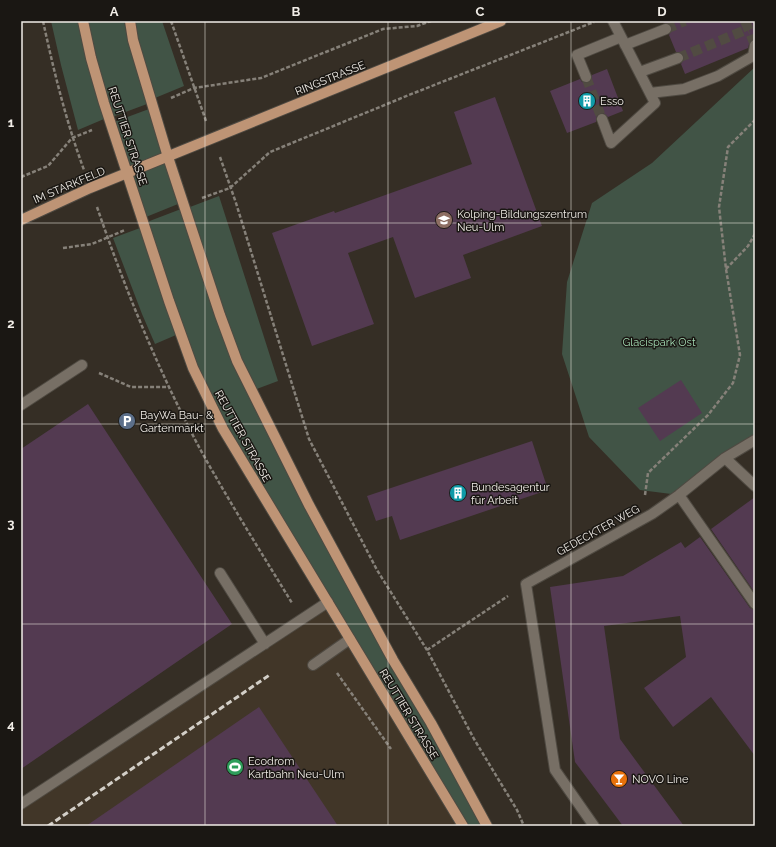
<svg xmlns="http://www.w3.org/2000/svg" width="776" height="847" font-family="Raleway,sans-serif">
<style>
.built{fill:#413628}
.green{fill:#415446}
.building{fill:#533a51}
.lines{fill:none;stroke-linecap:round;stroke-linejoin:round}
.minor-tunnel{stroke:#514b42;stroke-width:10;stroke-dasharray:10 5;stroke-linecap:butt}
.minor-casing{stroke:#4f4a42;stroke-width:12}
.major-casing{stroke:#4f4a42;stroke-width:12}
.path{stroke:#868179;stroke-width:2.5;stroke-dasharray:4 2;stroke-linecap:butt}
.minor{stroke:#776f65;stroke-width:10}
.major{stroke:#be9475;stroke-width:10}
.rail{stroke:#d3cfc8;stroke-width:3;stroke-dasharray:6 3;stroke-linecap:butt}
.grid{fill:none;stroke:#f1ede7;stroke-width:1;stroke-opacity:0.55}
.labels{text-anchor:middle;stroke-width:3;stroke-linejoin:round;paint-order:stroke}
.street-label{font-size:11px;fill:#f1ede7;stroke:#1a1713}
.poi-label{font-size:11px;fill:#f1ede7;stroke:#1a1713;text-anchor:start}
.park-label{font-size:11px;fill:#a4dcb4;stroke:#1a1713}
.neatline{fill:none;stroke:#f1ede7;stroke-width:1.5}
.grid-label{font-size:13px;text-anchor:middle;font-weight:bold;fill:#f1ede7}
</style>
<rect width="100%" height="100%" fill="#352e25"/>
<!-- built -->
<path class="built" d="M 330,601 L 464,826 L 21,826 L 21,804 Z"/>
<!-- green -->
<path class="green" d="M 51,21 L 79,21 L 104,119 L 78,130 L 61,65 Z
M 88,21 L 124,21 L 128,42 L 147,104 L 112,117 L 95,56 Z
M 134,21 L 162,21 L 184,86 L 155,98 L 138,41 Z
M 755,67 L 755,440 L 679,495 L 640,490 L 589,437 L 562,354 L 567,282 L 592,203 L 652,163 Z
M 149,109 L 163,154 L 129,168 L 114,122 Z
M 165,162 L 178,204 L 146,217 L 133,175 Z
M 219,196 L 278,381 L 254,390 C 227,331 209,268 190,207 Z
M 181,209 L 235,362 L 484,826 L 464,826 L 224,427 L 197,367 L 147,222 Z
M 140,228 L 176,335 L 155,344 L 142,314 L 113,238 Z"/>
<!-- building -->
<path class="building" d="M 663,21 L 755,21 L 755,39 L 750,41 L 748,48 L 685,74 L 681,64 L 684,59 L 684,55 L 679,52 L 676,52 L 669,35 L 672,30 L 672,26 L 667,23 L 664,23 Z
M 607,69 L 623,111 L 608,117 L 603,113 L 599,113 L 596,118 L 596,122 L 567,133 L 550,91 L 580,79 L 582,82 L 588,83 L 591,81 L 592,75 Z
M 495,97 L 542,226 L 463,255 L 471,278 L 415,298 L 393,237 L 348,253 L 374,324 L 312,346 L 272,233 L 334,211 L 335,213 L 472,164 L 454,112 Z
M 681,380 L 702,413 L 660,441 L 638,408 Z
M 88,404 L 232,624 L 21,769 L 21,449 Z
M 532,441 L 548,490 L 400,540 L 392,516 L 376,521 L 367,496 Z
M 755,497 L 755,593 L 711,529 Z
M 700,537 L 750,608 L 755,610 L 755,756 L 711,697 L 673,727 L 644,688 L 686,657 L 680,616 L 604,626 L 620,739 L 684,826 L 623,826 L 575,762 L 550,587 L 623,576 L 681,542 L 685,548 Z
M 259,707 L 338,826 L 86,826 Z"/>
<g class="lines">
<!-- minor-tunnel -->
<path class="minor-tunnel" d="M 745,21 L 755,45
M 666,29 L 685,21
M 678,58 L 748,29
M 586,77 L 602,119"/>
<!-- minor casing -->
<g class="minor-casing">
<path id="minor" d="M 625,45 L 666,29
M 640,72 L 678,58
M 586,77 L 577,55 L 621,37
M 650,93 L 684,89 L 718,76 L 753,56 L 755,45
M 602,119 L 611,143 L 655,103 L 613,21
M 21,405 L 82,365
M 725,458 L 755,486
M 679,495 L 755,604
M 220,573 L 265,644
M 313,665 L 350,639
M 21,804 L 328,602
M 594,826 L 555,770 L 526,584 L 652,514 L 679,495 L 725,458 L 755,440"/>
</g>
<!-- major casing -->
<g class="major-casing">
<path id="major" d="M 83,21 L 91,58 L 104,103 L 169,301 L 193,368 L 223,429 L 463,826
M 130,21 L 133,40 L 168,157 L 220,315 L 237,361 L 309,505 L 348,577 L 393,660 L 431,723 L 487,826
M 21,220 L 90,188 L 501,21"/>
</g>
<!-- path -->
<path class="path" d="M 43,21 C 54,72 66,121 84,170
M 171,21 L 206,121
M 171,98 L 194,88 L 261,78 L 383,29 L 417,26 L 431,21
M 220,157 L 236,203 L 309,439 L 377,570 L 427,650 L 474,739 L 517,810 L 524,826
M 21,177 L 48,166 L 72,138 L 92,130
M 202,198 L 230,188 L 270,152 L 409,95 L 594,22
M 97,207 C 125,289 158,370 199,447 C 228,500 261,552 292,603
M 63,248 L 92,244 L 125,230
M 726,269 L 748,246 L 755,234
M 99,373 L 131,387 L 169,387
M 645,495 L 648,473 L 708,415 L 733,383 L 740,355 L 726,269 L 719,207 L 728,147 L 755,120
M 427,650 L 508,596
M 337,673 L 391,749"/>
<!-- minor -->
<use href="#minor" class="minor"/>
<!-- major -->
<use href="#major" class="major"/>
<!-- rail -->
<path class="rail" d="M 48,826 L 271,674"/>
</g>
<!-- grid -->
<path class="grid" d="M 205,21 L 205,826M 388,21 L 388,826M 571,21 L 571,826M 21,223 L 755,223M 21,424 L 755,424M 21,624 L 755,624"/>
<!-- icons -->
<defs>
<g id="building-disc" transform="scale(0.9)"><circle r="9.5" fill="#0f9aa8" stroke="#1a1713"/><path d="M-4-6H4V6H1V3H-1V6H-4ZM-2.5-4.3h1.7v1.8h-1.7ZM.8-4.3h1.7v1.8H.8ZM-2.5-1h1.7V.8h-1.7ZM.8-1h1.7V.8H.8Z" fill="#fff"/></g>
<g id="school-disc" transform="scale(0.9)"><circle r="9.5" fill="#8d6e63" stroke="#1a1713"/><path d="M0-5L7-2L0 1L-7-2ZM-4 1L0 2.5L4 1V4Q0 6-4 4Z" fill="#fff"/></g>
<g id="parking-disc" transform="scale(0.9)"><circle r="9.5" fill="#5c6f8a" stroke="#1a1713"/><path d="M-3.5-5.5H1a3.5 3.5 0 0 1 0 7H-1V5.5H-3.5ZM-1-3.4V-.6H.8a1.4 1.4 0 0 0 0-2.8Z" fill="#fff"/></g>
<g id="stadium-disc" transform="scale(0.9)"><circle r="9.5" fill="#2e9e5b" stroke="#1a1713"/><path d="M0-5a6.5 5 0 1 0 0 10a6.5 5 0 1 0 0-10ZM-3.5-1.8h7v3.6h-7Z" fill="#fff"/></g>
<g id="bar-disc" transform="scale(0.9)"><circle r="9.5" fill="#e8710a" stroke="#1a1713"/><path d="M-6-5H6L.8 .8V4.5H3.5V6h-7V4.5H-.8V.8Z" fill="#fff"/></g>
</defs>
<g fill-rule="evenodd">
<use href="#building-disc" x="587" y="101"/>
<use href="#school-disc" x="444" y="220"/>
<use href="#parking-disc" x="127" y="421"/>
<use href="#building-disc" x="458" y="493"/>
<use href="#stadium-disc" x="235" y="767"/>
<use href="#bar-disc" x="619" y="779"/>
</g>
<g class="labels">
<!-- street labels -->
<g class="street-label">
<text transform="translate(330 78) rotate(-22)" y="4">RINGSTRASSE</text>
<text transform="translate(128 136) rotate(72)" y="4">REUTTIER STRASSE</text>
<text transform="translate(69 185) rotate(-23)" y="4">IM STARKFELD</text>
<text transform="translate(243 436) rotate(61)" y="4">REUTTIER STRASSE</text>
<text transform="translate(598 530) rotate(-29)" y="4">GEDECKTER WEG</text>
<text transform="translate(409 714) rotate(59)" y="4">REUTTIER STRASSE</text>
</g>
<!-- poi labels -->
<g class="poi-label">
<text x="600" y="105">Esso</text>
<text x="457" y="218">Kolping-Bildungszentrum<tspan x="457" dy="13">Neu-Ulm</tspan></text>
<text x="140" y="419">BayWa Bau- &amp;<tspan x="140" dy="13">Gartenmarkt</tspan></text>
<text x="471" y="491">Bundesagentur<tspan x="471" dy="13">für Arbeit</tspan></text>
<text x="248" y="765">Ecodrom<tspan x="248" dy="13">Kartbahn Neu-Ulm</tspan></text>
<text x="632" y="783">NOVO Line</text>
</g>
<!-- park labels -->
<g class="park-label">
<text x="659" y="346">Glacispark Ost</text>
</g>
</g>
<!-- border -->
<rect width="776" height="847" fill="none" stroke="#1a1713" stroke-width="44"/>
<rect x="22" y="22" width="732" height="803" class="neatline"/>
<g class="grid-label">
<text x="114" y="16">A</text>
<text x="296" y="16">B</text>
<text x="480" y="16">C</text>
<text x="662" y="16">D</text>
<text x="11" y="127">1</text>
<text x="11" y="328">2</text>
<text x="11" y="528">3</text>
<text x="11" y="729">4</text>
</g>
</svg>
